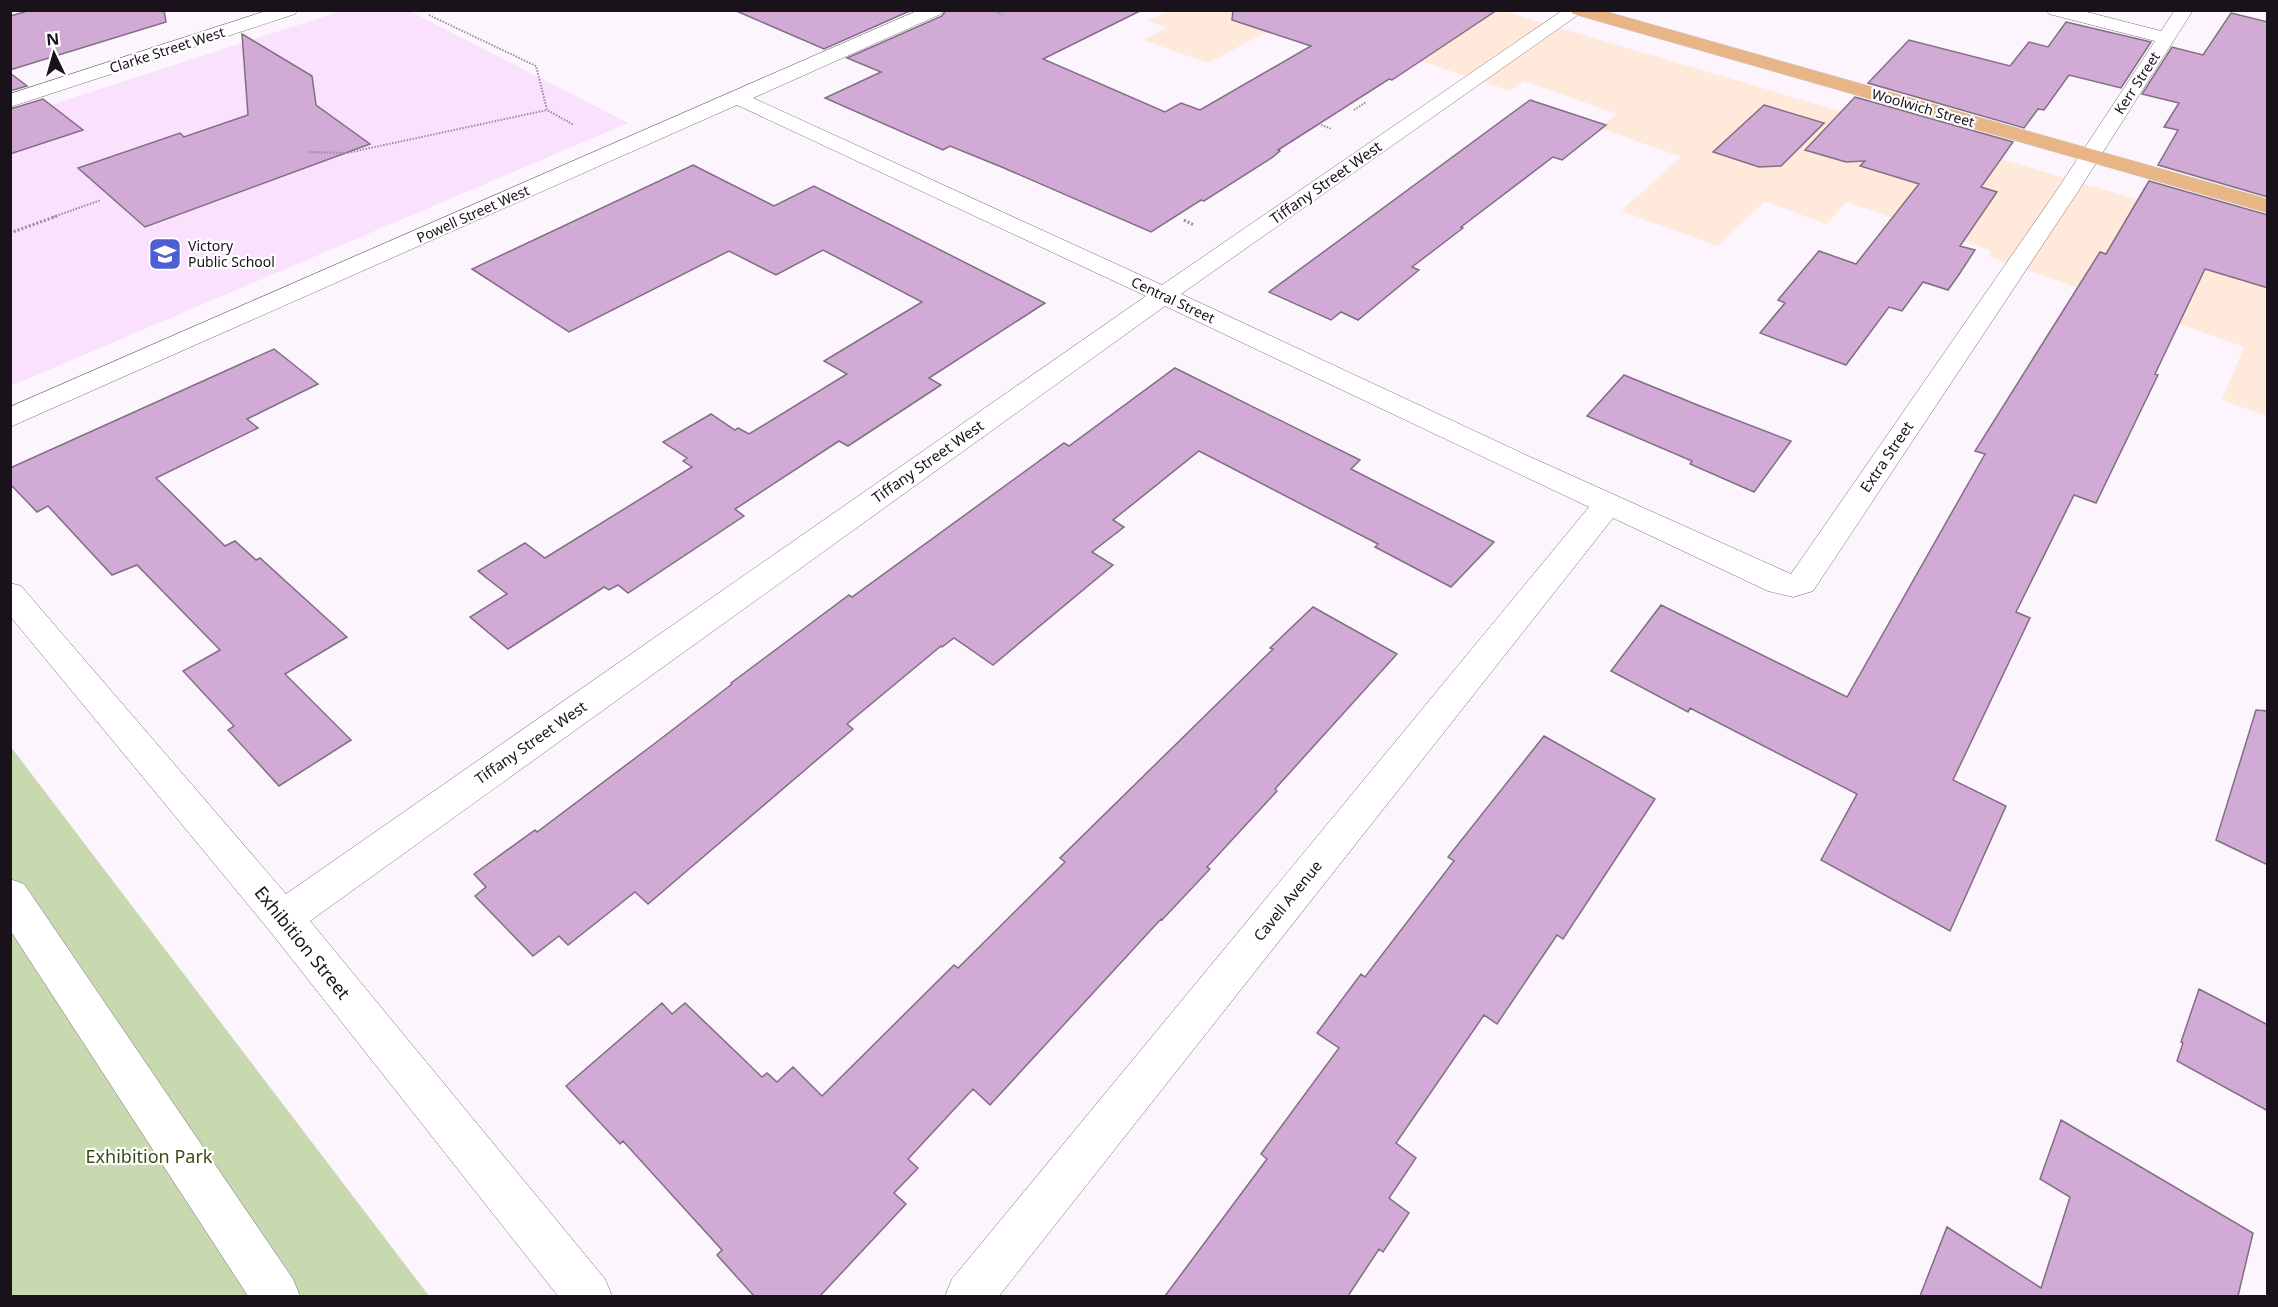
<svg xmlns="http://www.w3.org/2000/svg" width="2278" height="1307" font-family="'Noto Sans',sans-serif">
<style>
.commercial{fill:#ffe9db}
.built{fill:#fae1fd}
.green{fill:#c8d9b0}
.building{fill:#d1aad6;stroke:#806f82;stroke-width:1.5}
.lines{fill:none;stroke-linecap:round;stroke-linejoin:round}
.minor-casing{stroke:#7c6b7e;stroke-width:1}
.major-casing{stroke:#d6d4d6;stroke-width:1}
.path-far1{stroke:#978f98;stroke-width:2;stroke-dasharray:1.5 1.5;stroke-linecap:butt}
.path{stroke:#978f98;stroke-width:3;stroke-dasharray:2 2;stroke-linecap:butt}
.minor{fill:#fff;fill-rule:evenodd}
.major{fill:#e8b586;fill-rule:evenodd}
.labels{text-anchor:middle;stroke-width:4.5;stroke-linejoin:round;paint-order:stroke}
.far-street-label{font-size:14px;fill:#19121a;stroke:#fff}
.far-poi-label{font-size:14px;fill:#19121a;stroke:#fff;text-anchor:start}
.street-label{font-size:15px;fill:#19121a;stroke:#fff}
.near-street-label{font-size:18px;fill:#19121a;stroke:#fff}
.near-park-label{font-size:18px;fill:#394b13;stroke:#fff}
</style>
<rect width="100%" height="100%" fill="#fdf5fe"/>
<!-- commercial -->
<path class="commercial" d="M 1167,11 L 1503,11 L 2267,238 L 2267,416 L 2222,400 L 2244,347 L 1988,256 L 1991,251 L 1847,202 L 1826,224 L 1765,201 L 1718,246 L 1621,211 L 1681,157 L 1600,128 L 1617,114 L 1524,81 L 1510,91 L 1293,18 L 1208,63 L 1143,40 L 1167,28 L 1148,21 Z"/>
<!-- built -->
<path class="built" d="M 408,10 L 628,123 L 11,386 L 10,118 L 341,11 Z"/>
<!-- green -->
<path class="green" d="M 11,747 L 429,1296 L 11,1296 Z"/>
<!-- building -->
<path class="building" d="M 31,10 L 164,10 L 166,22 L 10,70 L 10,16 Z
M 734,10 L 912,10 L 824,49 Z
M 946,10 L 1142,10 L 1043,59 L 1165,112 L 1181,103 L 1200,110 L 1311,46 L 1232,20 L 1233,10 L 1497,10 L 1392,80 L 1389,79 L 1278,150 L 1280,151 L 1273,157 L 1204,201 L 1201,200 L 1151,232 L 1004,168 L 950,146 L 943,150 L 825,98 L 881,72 L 847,58 L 942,16 Z
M 2231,13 L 2268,22 L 2268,197 L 2158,165 L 2178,130 L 2164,127 L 2179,103 L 2142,94 L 2172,47 L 2203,55 Z
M 2066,22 L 2151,42 L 2121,88 L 2069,75 L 2044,110 L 2038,109 L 2024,128 L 1868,83 L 1909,40 L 2010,66 L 2029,42 L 2048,47 Z
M 242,34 L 312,76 L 316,105 L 370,144 L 145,227 L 78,168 L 180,133 L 184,137 L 248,115 Z
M 10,73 L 27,86 L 10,91 Z
M 1855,97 L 2013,142 L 1981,187 L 1997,192 L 1960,246 L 1975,250 L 1958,276 L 1948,290 L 1923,282 L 1902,311 L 1889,307 L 1846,365 L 1760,333 L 1785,303 L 1778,300 L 1819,251 L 1856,264 L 1919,184 L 1860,166 L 1865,161 L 1846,162 L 1805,150 Z
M 43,99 L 83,130 L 10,154 L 10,109 Z
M 1530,100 L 1606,125 L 1562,160 L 1553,157 L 1461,227 L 1463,228 L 1412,267 L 1419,270 L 1358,320 L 1341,312 L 1331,320 L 1269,292 Z
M 1764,105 L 1824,123 L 1781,166 L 1759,167 L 1713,152 Z
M 693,165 L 774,206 L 814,186 L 1045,303 L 929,378 L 941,385 L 848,446 L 839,441 L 735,509 L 744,516 L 628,593 L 618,585 L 609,590 L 604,587 L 508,649 L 470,617 L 507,594 L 478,571 L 525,543 L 545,558 L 692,467 L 683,461 L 687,458 L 663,442 L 711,414 L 735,430 L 738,428 L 749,434 L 847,374 L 824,361 L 922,302 L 823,250 L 776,275 L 729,251 L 569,332 L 472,269 Z
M 2149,181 L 2268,215 L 2268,288 L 2205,269 L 2155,374 L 2158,375 L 2096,503 L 2074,495 L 2016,612 L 2030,618 L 1953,780 L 2006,806 L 1950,931 L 1821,860 L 1857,794 L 1690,708 L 1688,712 L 1611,671 L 1661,605 L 1847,697 L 1985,454 L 1975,451 L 2100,252 L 2106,254 Z
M 274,349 L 318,384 L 247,419 L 258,428 L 156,478 L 225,546 L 235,541 L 256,560 L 260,558 L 347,637 L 285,674 L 351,740 L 279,786 L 228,730 L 234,726 L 183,671 L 220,650 L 137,565 L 112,575 L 48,506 L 37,512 L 10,484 L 10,468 Z
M 1175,368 L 1360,460 L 1351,469 L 1494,542 L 1451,587 L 1375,547 L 1378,544 L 1199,451 L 1113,520 L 1124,527 L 1092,552 L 1113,565 L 993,665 L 954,638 L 942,647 L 941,646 L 847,724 L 853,729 L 648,904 L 635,892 L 568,945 L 559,936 L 533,956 L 475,896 L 486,887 L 474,874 L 535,830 L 537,832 L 654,744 L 732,684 L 731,683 L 849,595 L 852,597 L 1064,443 L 1069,446 Z
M 1624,375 L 1700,406 L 1791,441 L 1754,492 L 1690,464 L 1692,461 L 1587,416 Z
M 1313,607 L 1397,654 L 1275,789 L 1277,791 L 1207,867 L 1210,869 L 1162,920 L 1161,919 L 990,1105 L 973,1089 L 908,1159 L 918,1168 L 894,1193 L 906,1204 L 820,1296 L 754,1296 L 717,1255 L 722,1250 L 623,1141 L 620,1144 L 566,1086 L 662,1003 L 672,1014 L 685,1003 L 762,1077 L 767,1073 L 777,1082 L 793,1067 L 822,1096 L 954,965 L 958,968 L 1065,862 L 1060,858 L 1273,649 L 1270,648 Z
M 2256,710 L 2268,711 L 2268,865 L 2216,840 Z
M 1544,736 L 1655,799 L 1563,939 L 1557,935 L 1497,1024 L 1484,1015 L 1396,1143 L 1416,1158 L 1389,1198 L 1409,1213 L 1383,1252 L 1379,1249 L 1348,1296 L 1165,1296 L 1267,1159 L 1261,1154 L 1339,1048 L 1317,1033 L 1361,974 L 1365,977 L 1454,861 L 1448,857 Z
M 2199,989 L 2268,1025 L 2268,1111 L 2177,1061 L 2183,1043 L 2181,1042 Z
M 2061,1120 L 2253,1233 L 2238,1296 L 1920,1296 L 1947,1227 L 2041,1288 L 2070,1197 L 2040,1179 Z"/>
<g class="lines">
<!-- minor casing -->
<g class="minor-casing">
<path id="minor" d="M 269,10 L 298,10 L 295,14 L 10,107 L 10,94 Z
M 919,10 L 944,10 L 941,14 L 753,98 L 1162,285 L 1563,10 L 1585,10 L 1181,294 L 1528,456 L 1791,574 L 2055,193 L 2155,41 L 2049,14 L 2046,10 L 2079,10 L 2161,31 L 2175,10 L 2193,10 L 2077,193 L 1813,591 L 1793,597 L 1768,591 L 1613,518 L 999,1296 L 945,1296 L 952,1279 L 1589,507 L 1165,306 L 310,921 L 605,1279 L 612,1296 L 558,1296 L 269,930 L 10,616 L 10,583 L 21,586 L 286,894 L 1146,296 L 737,105 L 10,427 L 10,407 Z
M 10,879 L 24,884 L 293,1279 L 300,1296 L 248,1296 L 10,930 Z"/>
</g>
<!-- major casing -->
<g class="major-casing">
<path id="major" d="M 1570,10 L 1601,10 L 2268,199 L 2268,213 L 1573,14 Z"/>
</g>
<!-- path-far1 -->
<path class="path-far1" d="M 993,10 L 1002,14
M 429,15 L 536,66 L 547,110 L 574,125
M 1354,110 L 1366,102
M 1321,125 L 1332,129
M 309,152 L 347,153 L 547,110
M 53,217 L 101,200"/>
<!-- path -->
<path class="path" d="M 1184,220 L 1194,225
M 10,233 L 57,216"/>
<!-- minor -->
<use href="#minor" class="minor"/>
<!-- major -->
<use href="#major" class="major"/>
</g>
<!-- icons -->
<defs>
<g id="school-square" transform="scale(1.725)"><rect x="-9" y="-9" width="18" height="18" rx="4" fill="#4e5fd4" stroke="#fff"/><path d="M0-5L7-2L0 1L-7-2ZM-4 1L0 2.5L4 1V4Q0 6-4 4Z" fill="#fff"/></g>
</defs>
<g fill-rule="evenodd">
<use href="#school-square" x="165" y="254"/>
</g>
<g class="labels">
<!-- far-street labels -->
<g class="far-street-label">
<text transform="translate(167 50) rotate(-18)" y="5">Clarke Street West</text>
<text transform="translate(2137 83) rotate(-57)" y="5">Kerr Street</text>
<text transform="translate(1923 108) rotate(16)" y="5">Woolwich Street</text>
<text transform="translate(473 214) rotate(-24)" y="5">Powell Street West</text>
<text transform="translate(1173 300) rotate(25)" y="5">Central Street</text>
</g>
<!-- far-poi labels -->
<g class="far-poi-label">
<text x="188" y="251">Victory<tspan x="188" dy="16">Public School</tspan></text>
</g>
<!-- street labels -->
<g class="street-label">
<text transform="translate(1326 183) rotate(-35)" y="5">Tiffany Street West</text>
<text transform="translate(1887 457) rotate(-56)" y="5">Extra Street</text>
<text transform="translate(928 462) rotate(-35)" y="5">Tiffany Street West</text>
<text transform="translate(531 743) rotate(-35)" y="5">Tiffany Street West</text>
<text transform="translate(1288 901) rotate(-51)" y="5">Cavell Avenue</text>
</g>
<!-- near-street labels -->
<g class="near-street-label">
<text transform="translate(302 943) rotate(51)" y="6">Exhibition Street</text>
</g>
<!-- near-park labels -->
<g class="near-park-label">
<text x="149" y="1163">Exhibition Park</text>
</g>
</g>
<!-- border -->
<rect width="2278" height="1307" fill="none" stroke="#19121a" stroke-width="24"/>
<!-- north arrow -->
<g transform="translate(54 54) rotate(355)" stroke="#ffffff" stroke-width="4.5" paint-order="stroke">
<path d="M0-4.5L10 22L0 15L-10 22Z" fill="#19121a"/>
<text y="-9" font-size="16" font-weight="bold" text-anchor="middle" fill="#19121a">N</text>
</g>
</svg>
